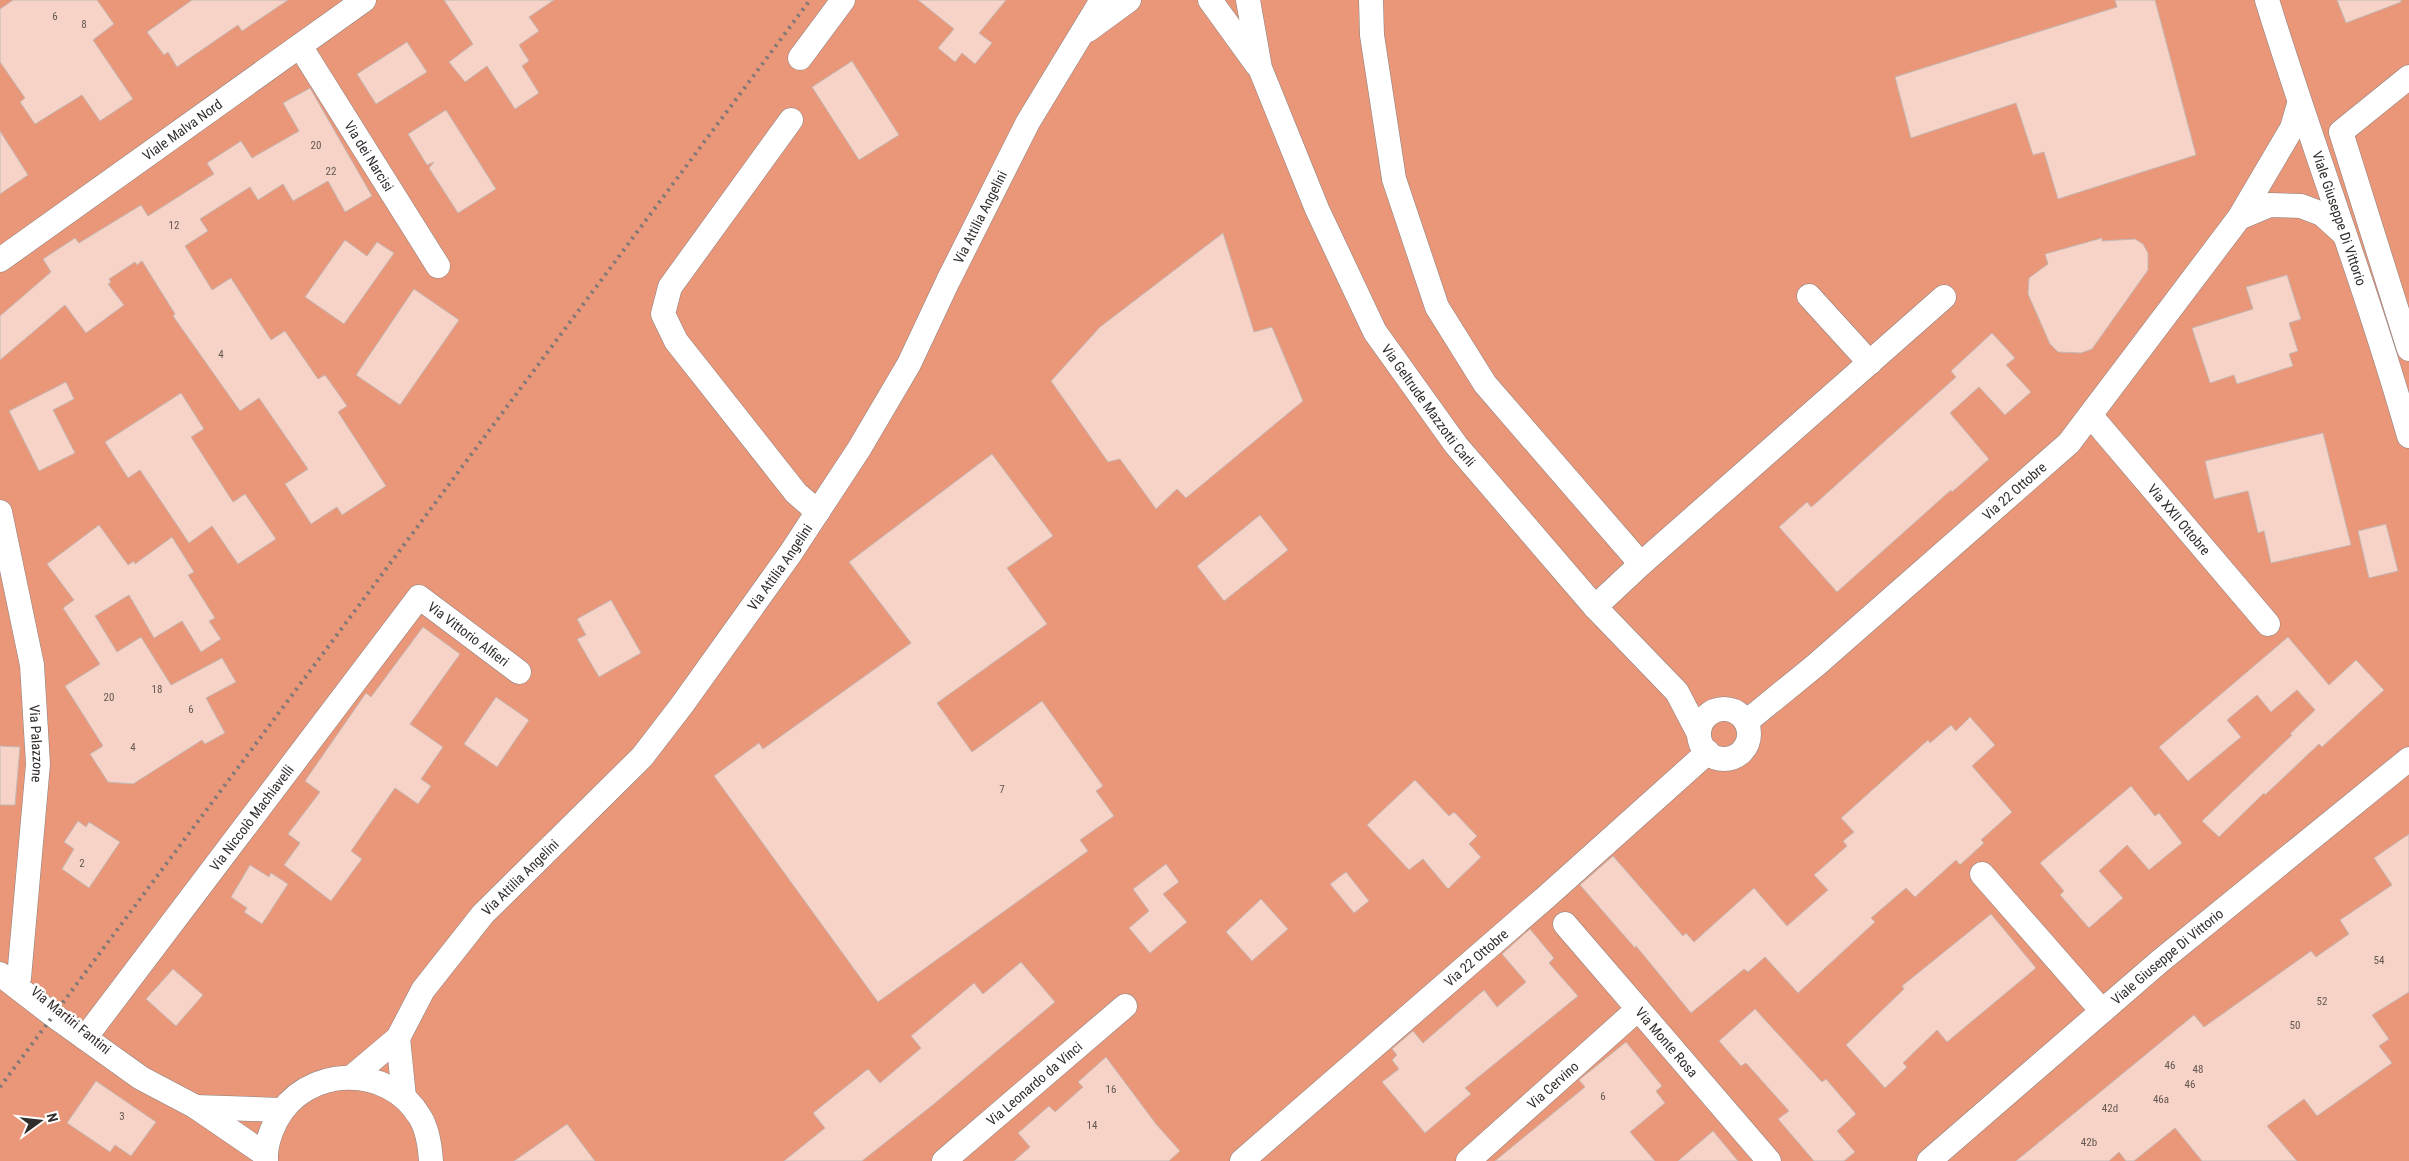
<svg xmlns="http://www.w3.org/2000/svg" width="2409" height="1161" font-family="'Roboto Condensed',sans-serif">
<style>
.forest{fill:#e99679}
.building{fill:#f6d3c6;stroke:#c3b8b5}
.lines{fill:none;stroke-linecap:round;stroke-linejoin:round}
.minor-casing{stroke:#8b817e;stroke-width:25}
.minor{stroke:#fff;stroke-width:24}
.rail{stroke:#807977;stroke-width:4;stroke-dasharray:2.5 5;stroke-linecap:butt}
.labels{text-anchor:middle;stroke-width:5;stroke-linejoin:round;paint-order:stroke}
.number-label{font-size:11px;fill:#635752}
.street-label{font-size:14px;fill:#322e2c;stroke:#fff}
</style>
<rect width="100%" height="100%" fill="#fcf1ee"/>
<!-- forest -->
<path class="forest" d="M 0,0 L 2409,0 L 2409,1161 L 0,1161 Z"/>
<!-- building -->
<path class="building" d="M 13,0 L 97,0 L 114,24 L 93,40 L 133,99 L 100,121 L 82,95 L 35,124 L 20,102 L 25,98 L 0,62 L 0,9 Z
M 192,0 L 288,0 L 242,31 L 238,25 L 177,67 L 168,52 L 164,55 L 147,32 Z
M 444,0 L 554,0 L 529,17 L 539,31 L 519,45 L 529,61 L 522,66 L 539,93 L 515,109 L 487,66 L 465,82 L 449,62 L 473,44 Z
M 918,0 L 1006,0 L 979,33 L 992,43 L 975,64 L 962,53 L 955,62 L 938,48 L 954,29 Z
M 2115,0 L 2155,0 L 2196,155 L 2058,199 L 2044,152 L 2033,155 L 2016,103 L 1911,138 L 1895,77 L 2117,7 Z
M 2337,0 L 2401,0 L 2401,2 L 2346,23 Z
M 407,42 L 427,72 L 376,104 L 357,74 Z
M 852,61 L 899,135 L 859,160 L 812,87 Z
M 310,88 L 372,196 L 345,212 L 328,181 L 293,201 L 283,184 L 258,200 L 250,187 L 200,219 L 208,231 L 185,246 L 212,290 L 231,278 L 271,340 L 285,331 L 318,379 L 325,375 L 347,406 L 338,412 L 386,486 L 342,515 L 337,507 L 311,524 L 285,484 L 308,469 L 259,398 L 240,411 L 173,316 L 175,314 L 142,261 L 137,265 L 135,262 L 109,279 L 111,282 L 108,284 L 124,305 L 86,333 L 65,305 L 0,360 L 0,316 L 51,272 L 43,259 L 75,238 L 79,243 L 141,205 L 148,216 L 214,174 L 207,163 L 241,141 L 252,158 L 299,131 L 283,103 Z
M 446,110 L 496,189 L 458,213 L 429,168 L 434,162 L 427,165 L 408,134 Z
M 0,131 L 28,175 L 0,194 Z
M 1223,233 L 1254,332 L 1272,327 L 1303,401 L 1186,498 L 1177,489 L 1156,509 L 1120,459 L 1108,462 L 1051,381 L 1100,327 Z
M 2102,238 L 2102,241 L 2135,239 L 2143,244 L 2148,253 L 2148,270 L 2092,349 L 2081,353 L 2058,352 L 2050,344 L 2028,294 L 2029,278 L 2048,264 L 2045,254 Z
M 345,240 L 367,256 L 377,242 L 394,253 L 344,324 L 305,297 Z
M 2287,275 L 2301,319 L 2289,323 L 2298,351 L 2289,354 L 2293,366 L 2237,384 L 2234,375 L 2210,383 L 2192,328 L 2253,309 L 2246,287 Z
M 414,289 L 459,320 L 400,405 L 356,375 Z
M 1992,333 L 2015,358 L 2006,365 L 2031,392 L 2005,415 L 1979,387 L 1950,413 L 1989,459 L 1952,492 L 1951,490 L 1837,592 L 1779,527 L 1807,502 L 1811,507 L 1816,503 L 1956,377 L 1951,371 Z
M 66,382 L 74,399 L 53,410 L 75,453 L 39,471 L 9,411 Z
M 181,393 L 204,429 L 191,437 L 233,502 L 245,494 L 276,539 L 238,564 L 212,526 L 189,543 L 140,470 L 128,478 L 105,442 Z
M 2323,433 L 2351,545 L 2271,563 L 2264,531 L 2258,533 L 2248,491 L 2214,499 L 2205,461 Z
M 992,454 L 1053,536 L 1007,568 L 1047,624 L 937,703 L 972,752 L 1042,701 L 1103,786 L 1096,791 L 1114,816 L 1080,840 L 1088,851 L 878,1002 L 714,776 L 759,743 L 763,749 L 911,643 L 849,562 Z
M 1260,515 L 1288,550 L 1224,601 L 1197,566 Z
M 2386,524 L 2398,571 L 2369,578 L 2358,531 Z
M 99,525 L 128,565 L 134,561 L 135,564 L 172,537 L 194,572 L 188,575 L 215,618 L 209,621 L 221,639 L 201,652 L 182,621 L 154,638 L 129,595 L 95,616 L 117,652 L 141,637 L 171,685 L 222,658 L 236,682 L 206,698 L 225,733 L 205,744 L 202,740 L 133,784 L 108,782 L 90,754 L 103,746 L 65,686 L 100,664 L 63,608 L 74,600 L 47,564 Z
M 611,600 L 641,653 L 599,677 L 577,639 L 586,635 L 577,619 Z
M 423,627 L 460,654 L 410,724 L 443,747 L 421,779 L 431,786 L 418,804 L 395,788 L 351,851 L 362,859 L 331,901 L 284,865 L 300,843 L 288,834 L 320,792 L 305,781 L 366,693 L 371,697 Z
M 2288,637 L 2329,685 L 2356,660 L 2384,690 L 2322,747 L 2319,744 L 2265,795 L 2264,793 L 2219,837 L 2202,821 L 2292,735 L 2290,734 L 2315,710 L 2297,690 L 2271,712 L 2257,695 L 2227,720 L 2241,737 L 2188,781 L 2159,747 Z
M 496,697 L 529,720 L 497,767 L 464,744 Z
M 1970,717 L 1995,745 L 1972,766 L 2012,812 L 1981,840 L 1984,843 L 1960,865 L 1956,860 L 1915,897 L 1906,888 L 1871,918 L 1875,922 L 1798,993 L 1765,957 L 1748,972 L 1744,969 L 1691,1013 L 1636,946 L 1635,948 L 1580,885 L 1613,856 L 1683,936 L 1686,933 L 1694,942 L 1754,888 L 1787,926 L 1828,890 L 1814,875 L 1847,846 L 1843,841 L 1854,832 L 1841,818 L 1928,740 L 1930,743 L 1951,725 L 1956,731 Z
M 0,746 L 20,747 L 15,805 L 0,805 Z
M 1415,780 L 1449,816 L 1454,812 L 1477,836 L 1469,844 L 1481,857 L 1448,889 L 1423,859 L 1409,870 L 1367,825 Z
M 2131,786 L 2155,816 L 2159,813 L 2182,843 L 2149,870 L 2127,845 L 2099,871 L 2123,898 L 2089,928 L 2060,895 L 2064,891 L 2040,863 Z
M 78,821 L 86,827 L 89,822 L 120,842 L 89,888 L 62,869 L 74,849 L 64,842 Z
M 2409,834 L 2409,992 L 2372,1015 L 2389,1039 L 2379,1046 L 2392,1063 L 2317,1116 L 2304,1099 L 2267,1126 L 2297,1161 L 2202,1161 L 2175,1128 L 2134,1161 L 2126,1161 L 2119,1152 L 2109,1161 L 2016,1161 L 2194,1015 L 2204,1027 L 2311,951 L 2316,957 L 2349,934 L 2340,920 L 2392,885 L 2374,858 Z
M 1166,864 L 1179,882 L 1163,894 L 1187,922 L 1150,953 L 1129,928 L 1149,911 L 1133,889 Z
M 250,865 L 269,877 L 271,873 L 288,884 L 262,924 L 244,912 L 247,908 L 231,897 Z
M 1346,872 L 1369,901 L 1354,913 L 1330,884 Z
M 1261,899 L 1288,929 L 1252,961 L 1226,932 Z
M 1991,914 L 2036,968 L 1947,1042 L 1937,1030 L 1903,1063 L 1907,1067 L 1885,1088 L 1846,1045 L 1904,989 L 1902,986 Z
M 1530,929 L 1554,958 L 1549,963 L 1578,996 L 1465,1088 L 1471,1094 L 1425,1133 L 1382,1082 L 1399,1069 L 1392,1060 L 1397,1055 L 1392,1049 L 1413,1031 L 1423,1043 L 1484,990 L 1497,1007 L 1526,982 L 1502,954 Z
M 1021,962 L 1055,1002 L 934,1104 L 862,1161 L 784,1161 L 825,1128 L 813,1113 L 868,1069 L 880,1083 L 921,1048 L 911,1036 L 974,983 L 983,994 Z
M 173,969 L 203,995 L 176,1026 L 146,999 Z
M 1755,1009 L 1822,1082 L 1826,1079 L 1856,1114 L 1837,1131 L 1855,1152 L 1844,1161 L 1814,1161 L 1778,1119 L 1789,1111 L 1746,1063 L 1741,1066 L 1719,1041 Z
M 1626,1042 L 1662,1086 L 1656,1091 L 1665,1103 L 1630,1132 L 1655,1161 L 1495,1161 L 1585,1087 L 1579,1080 Z
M 1106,1057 L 1156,1124 L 1180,1151 L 1169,1161 L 1014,1161 L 1030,1147 L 1018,1133 L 1049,1106 L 1055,1112 L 1083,1087 L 1078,1082 Z
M 96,1081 L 156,1122 L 131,1156 L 115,1145 L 110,1152 L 67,1123 Z
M 567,1124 L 595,1161 L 514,1161 Z
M 1713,1131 L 1738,1161 L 1678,1161 Z"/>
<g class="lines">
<!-- minor casing -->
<g class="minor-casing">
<g id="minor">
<path d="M 1210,0 L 1257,65"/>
<path id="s1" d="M 1248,0 L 1260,68 L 1317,209 L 1375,332 L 1456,445 L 1595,607 L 1677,692 L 1699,734"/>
<path d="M 1371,0 L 1372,35 L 1394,179 L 1437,307 L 1485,384 L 1641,564 L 1944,297"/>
<path id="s2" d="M 2267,0 C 2312,146 2367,289 2409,436"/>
<path d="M 1088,30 L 1129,0"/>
<path id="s3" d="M 300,46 L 438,266"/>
<path d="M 800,58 L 843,0"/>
<path d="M 2409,77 L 2341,132 L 2409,349"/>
<path d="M 791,120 L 670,287 L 663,314 L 676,341 L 796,493 L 818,512"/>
<path d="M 2239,218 L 2270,205 L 2301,206 L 2322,214 L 2343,233"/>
<path id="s4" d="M 0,260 L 364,0"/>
<path d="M 1809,296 L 1870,363"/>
<path id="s5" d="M 2091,416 L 2268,624"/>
<path id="s6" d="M 0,512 L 32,665 L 38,764 L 19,978"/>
<path d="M 1595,607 L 1641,564"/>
<circle cx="1724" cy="734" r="25"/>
<path id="s7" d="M 1746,722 L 1816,665 L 2069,443 L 2239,218 L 2292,128 L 2299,104"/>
<path d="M 1982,874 L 2102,1011"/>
<path id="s8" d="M 1565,924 L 1769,1161"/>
<path d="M 0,974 L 53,1015 L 141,1078 L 196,1107 L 266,1155"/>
<path id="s9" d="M 85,1038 L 419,597 L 519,672"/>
<path d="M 398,1038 L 404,1097"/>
<path id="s10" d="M 353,1076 L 398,1038 L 423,990 L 483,914 L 642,757 L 682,705 L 790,554 L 859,449 L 909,364 L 948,281 L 1028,122 L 1102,0"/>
<path d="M 196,1107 L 281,1110"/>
<path d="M 266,1161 C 265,1147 270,1133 276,1121 C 305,1065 388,1063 420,1117 C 428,1130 430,1146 431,1161"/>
<path id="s11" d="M 944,1161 L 1125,1006"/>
<path id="s12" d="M 1242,1161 L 1545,898 L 1708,752"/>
<path id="s13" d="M 1468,1161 L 1638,1009"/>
<path id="s14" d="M 1929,1161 L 2159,962 L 2409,759"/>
</g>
</g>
<!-- minor -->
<use href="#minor" class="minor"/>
<!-- rail -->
<path class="rail" d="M 0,1087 L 810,0"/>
</g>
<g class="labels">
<!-- number labels -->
<g class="number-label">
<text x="55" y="20">6</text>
<text x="84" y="28">8</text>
<text x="316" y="149">20</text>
<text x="331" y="175">22</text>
<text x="174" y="229">12</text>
<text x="221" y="358">4</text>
<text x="157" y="693">18</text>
<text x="109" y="701">20</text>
<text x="191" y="713">6</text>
<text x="133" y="751">4</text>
<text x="1002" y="793">7</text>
<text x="82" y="867">2</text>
<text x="2379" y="964">54</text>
<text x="2322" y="1005">52</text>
<text x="2295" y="1029">50</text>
<text x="2170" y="1069">46</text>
<text x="2198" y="1073">48</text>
<text x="2190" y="1088">46</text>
<text x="1111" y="1093">16</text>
<text x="1603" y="1100">6</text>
<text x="2161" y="1103">46a</text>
<text x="2110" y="1112">42d</text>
<text x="122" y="1120">3</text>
<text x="1092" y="1129">14</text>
<text x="2089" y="1146">42b</text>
</g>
<!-- street labels -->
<g class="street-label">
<text dy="5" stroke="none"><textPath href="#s4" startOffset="224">Viale Malva Nord</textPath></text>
<text dy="5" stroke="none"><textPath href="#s3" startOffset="130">Via dei Narcisi</textPath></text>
<text dy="5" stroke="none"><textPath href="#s10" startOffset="1072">Via Attilia Angelini</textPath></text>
<text dy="5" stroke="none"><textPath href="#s2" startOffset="230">Viale Giuseppe Di Vittorio</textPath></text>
<text dy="5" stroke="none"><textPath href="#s1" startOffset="448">Via Geltrude Mazzotti Carli</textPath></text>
<text dy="5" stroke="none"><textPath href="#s7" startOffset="354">Via 22 Ottobre</textPath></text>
<text dy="5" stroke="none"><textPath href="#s5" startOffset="136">Via XXII Ottobre</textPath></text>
<text dy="5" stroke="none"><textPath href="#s10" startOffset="668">Via Attilia Angelini</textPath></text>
<text dy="5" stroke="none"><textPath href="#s9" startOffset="615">Via Vittorio Alfieri</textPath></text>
<text dy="5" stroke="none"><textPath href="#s6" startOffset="235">Via Palazzone</textPath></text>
<text dy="5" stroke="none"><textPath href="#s9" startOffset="276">Via Niccolò Machiavelli</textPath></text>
<text dy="5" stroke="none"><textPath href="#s10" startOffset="262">Via Attilia Angelini</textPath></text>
<text dy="5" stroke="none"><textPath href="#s14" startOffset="314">Viale Giuseppe Di Vittorio</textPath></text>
<text dy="5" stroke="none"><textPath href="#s12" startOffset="310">Via 22 Ottobre</textPath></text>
<text transform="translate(71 1020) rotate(39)" y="5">Via Martiri Fantini</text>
<text dy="5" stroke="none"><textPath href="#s8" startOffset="156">Via Monte Rosa</textPath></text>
<text dy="5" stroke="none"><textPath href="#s11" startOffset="119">Via Leonardo da Vinci</textPath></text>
<text dy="5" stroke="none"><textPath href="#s13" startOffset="114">Via Cervino</textPath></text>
</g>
</g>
<!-- north arrow -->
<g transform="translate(40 1121) rotate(75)" stroke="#ffffff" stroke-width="4" paint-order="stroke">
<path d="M0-4L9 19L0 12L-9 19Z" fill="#322e2c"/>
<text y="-8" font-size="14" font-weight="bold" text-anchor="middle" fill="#322e2c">N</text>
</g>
</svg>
